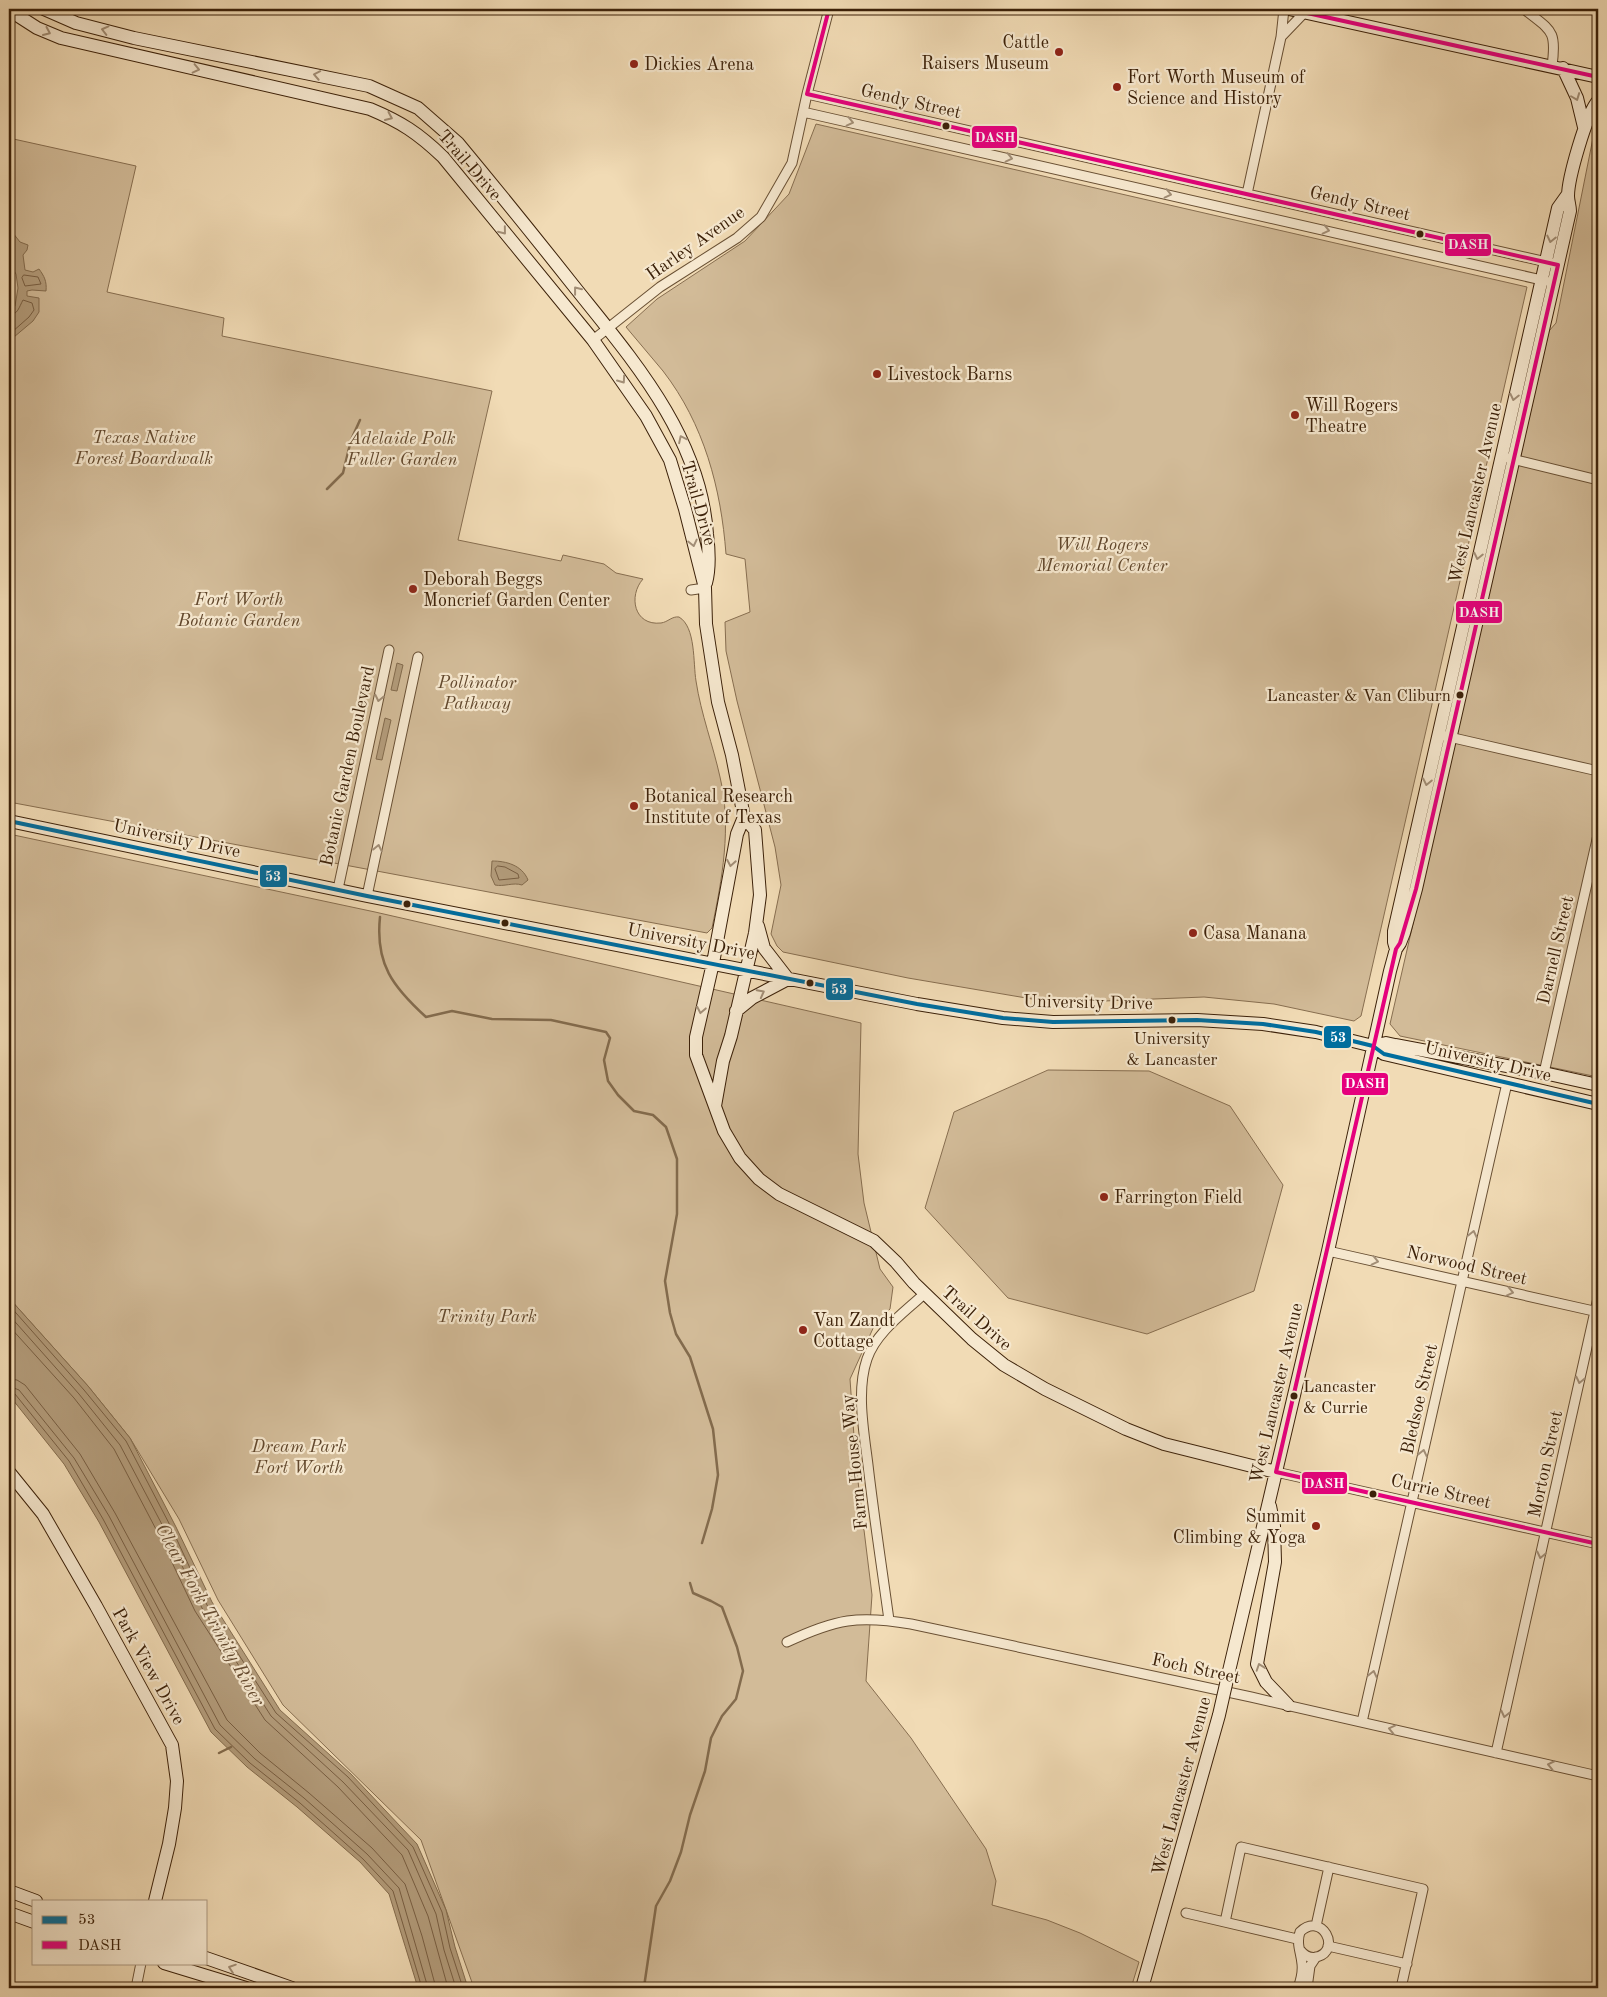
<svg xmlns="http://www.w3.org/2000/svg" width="1607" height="1997" font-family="'Old Standard TT',serif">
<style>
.green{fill:#d2bb98;stroke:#876e50}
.water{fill:#b39c7b;stroke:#836b4d}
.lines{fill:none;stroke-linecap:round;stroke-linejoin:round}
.shore{stroke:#785e42;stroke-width:1}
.stream{stroke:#836b4d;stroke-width:2.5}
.street-casing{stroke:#695034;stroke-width:11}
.secondary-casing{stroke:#3c2109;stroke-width:14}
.street{stroke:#f6e8cf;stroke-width:9}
.secondary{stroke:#f6e8cf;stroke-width:12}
.secondary-bridge-casing{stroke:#3c2109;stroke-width:14;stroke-linecap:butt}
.secondary-bridge{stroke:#f6e8cf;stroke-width:12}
.bus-1-casing{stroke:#f6e8cf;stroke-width:8}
.bus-2-casing{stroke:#f6e8cf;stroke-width:8}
.bus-1{stroke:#006d9e;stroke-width:4}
.bus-2{stroke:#e5007d;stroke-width:4}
.oneway{stroke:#a28e76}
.poi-dot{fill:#8f2418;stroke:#f6e8cf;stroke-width:2}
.bus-dot{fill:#3c2109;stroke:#f6e8cf;stroke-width:2}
.labels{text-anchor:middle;stroke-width:4.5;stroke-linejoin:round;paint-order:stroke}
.bus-label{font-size:17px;fill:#3c2109;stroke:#f6e8cf;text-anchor:end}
.poi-label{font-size:18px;fill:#3c2109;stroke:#f6e8cf;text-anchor:start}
.street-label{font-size:18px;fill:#3c2109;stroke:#f6e8cf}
.park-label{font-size:18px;font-style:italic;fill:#62482d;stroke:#f6e8cf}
.water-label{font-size:19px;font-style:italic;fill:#664c31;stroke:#f6e8cf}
.line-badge{stroke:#f6e8cf;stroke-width:2}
.badge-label{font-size:14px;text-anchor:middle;font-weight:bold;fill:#fff}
</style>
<rect width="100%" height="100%" fill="#f1dbb5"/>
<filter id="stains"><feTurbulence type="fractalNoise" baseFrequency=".004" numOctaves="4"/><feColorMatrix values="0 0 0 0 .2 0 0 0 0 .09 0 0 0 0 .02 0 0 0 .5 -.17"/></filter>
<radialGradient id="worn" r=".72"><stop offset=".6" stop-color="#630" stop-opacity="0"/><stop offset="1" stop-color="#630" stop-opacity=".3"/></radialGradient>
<!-- green -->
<path class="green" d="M 1598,122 L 1598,1077 L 1400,1036 L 1390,1024 L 1549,331 L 1556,323 L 1594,133 Z
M 816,124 L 1527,287 L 1361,1016 L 1354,1021 L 1274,1004 L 1204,997 L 1079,1002 L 1038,1000 L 908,978 L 783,952 L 777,946 L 771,934 L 781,885 L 775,847 L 737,701 L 726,651 L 725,622 L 750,612 L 745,559 L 726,554 C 721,488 704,424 663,371 C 651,356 638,342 626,327 L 657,299 L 745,241 L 789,194 Z
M 9,138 L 136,166 L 107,292 L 224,318 L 222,336 L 492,391 L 458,540 L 561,561 L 563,555 L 604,564 L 616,573 L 643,579 C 628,596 634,626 661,623 C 668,622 672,616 679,617 C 696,627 693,663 696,681 C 701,714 713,745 720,777 C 732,827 722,879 712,928 L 707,933 L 9,802 Z
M 9,834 L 375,912 L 861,1023 L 858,1154 L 864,1203 L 880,1269 L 893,1287 L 890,1309 L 875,1324 L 850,1379 L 856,1465 L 872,1595 L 866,1681 L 911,1738 L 986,1849 L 996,1881 L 992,1905 L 1047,1920 L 1080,1933 L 1139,1962 L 1131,1988 L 474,1988 L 421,1840 L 283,1705 L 218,1600 L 179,1519 L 130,1438 L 88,1386 L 9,1298 Z
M 1048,1070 L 1149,1071 L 1230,1106 L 1283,1185 L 1254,1291 L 1147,1334 L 1008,1298 L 925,1208 L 954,1112 Z"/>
<!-- water -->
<path class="water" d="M 9,228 L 20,242 L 28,245 L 27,250 L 23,255 L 25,270 L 33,272 L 39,269 C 44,276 47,281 46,291 L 32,290 L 27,291 L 27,296 L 39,298 L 39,312 L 33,321 L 14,337 L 10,338 L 9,336 L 9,313 L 15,306 L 18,288 L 16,274 L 9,263 Z
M 397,663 L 403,665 L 397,691 L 391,690 Z
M 385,718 L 391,720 L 382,760 L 376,759 Z
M 492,861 C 506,861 522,865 528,880 L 522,885 C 513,882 504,887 495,885 L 491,876 Z
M 9,1298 L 88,1386 L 130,1438 L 176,1527 L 212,1602 L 280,1710 L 351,1774 L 417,1844 L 446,1910 L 455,1947 L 468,1988 L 418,1988 L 389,1894 L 360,1862 L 297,1807 L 247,1767 L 211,1732 L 99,1522 L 64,1464 L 9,1395 Z"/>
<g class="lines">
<!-- shore -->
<path class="shore" d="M 24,275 L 38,277 L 41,284 L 25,286 L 22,278 Z
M 9,315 C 18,315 19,307 23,300 L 32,303 L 34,310 L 29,317 L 12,332 L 9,333
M 498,866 L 505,867 L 518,874 L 519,878 L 499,880 L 495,869 Z
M 9,1305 L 84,1390 L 126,1441 L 172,1529 L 207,1605 L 276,1713 L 348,1777 L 413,1847 L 442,1912 L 450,1948 L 463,1988
M 9,1315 L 79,1394 L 120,1445 L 166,1532 L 202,1608 L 271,1716 L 343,1782 L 408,1850 L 436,1914 L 444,1950 L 456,1988
M 9,1326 L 74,1398 L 114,1449 L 159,1535 L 195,1611 L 265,1720 L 338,1787 L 402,1855 L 428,1916 L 448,1988
M 9,1379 L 17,1380 L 25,1385 L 80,1454 L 115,1513 L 227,1720 L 260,1753 L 309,1793 L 372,1848 L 405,1884 L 422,1936 L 436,1988
M 9,1386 L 19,1390 L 74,1458 L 109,1516 L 220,1725 L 255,1759 L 304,1798 L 367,1854 L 399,1888 L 428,1988
M 9,1392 L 15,1394 L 69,1461 L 103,1519 L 215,1729 L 250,1763 L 300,1803 L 363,1859 L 393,1891 L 422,1988"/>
<!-- stream -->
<path class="stream" d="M 327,489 L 343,473 L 351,440 L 360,420
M 380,917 C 375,964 393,987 426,1017 L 452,1011 L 492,1019 L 551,1020 L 606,1032 L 610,1038 L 604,1060 L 608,1081 L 618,1095 L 634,1111 L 653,1115 L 666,1127 L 677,1159 L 677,1214 L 665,1281 L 670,1313 L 676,1334 L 690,1357 L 713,1429 L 718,1475 L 712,1509 L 702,1543
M 219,1753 L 231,1747
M 644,1987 L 656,1906 L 670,1881 L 681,1852 L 690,1815 L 705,1771 L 711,1738 L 722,1716 L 736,1699 L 743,1671 L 737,1647 L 722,1607 L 711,1601 L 693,1593 L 690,1583"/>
<!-- street casing -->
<g class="street-casing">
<path id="street" d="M 1524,9 C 1551,31 1557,29 1552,66
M 1281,37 L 1305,12
M 807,94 L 1551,263
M 803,112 L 1546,281
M 1247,194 L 1281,37 L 1284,9
M 593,340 L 660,287 L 737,238 L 761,217 L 792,163 L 807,94 L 829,9
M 1508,458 L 1598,480
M 691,590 L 705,588
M 1445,736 L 1598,771
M 338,889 L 389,650
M 367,896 L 418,657
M 1544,1073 L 1598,835
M 1328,1251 L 1598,1312
M 1276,1472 L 1598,1544
M 889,1620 C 882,1569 874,1517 868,1465 C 864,1432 856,1391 867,1359 C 876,1332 905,1312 924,1294
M 787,1642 C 836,1619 858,1615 911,1624 L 1251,1697 L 1598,1776
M 1362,1722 L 1507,1083
M 1496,1753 L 1598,1298
M 1186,1913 L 1297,1939
M 1225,1922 L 1241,1847 L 1423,1889 L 1401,1988
M 1316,1926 L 1329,1867
M 1328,1946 L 1407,1964
M 136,1988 L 141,1963
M 1298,1988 C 1301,1980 1303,1973 1302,1964 C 1301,1952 1296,1944 1300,1932 C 1322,1911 1342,1950 1317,1957 C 1310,1959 1304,1955 1300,1950
M 1307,1988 L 1310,1966 L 1316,1957"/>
</g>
<!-- secondary casing -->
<g class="secondary-casing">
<path id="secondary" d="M 44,9 L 76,23 L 134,38 L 369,86 L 418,108 L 458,143 C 497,190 535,237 573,285 C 632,359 700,435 707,534 C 709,550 710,568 706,583
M 1289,9 L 1598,77
M 9,10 L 37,28 L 61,38 L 370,109 C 401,122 418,133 443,157 L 593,340 L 646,416 L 670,460 L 685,509 L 705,588 L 706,624 L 718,702 L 732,755 L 744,817 L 755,830 L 760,895 L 755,933 L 731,1036 L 723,1061 L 715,1106
M 1563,68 L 1577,98 L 1584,127
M 744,817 L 737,834 L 713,963 L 696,1037 L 696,1055 L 724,1131 L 740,1158 L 759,1179 L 779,1194 L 874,1241 L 896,1262 L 914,1283 L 972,1339 L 1004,1365 L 1045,1389 L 1126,1429 L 1164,1444 L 1276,1472
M 9,821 L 367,896 L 917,1004 L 1003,1018 L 1053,1022 L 1197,1020 L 1263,1024 L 1316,1032 L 1373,1046 L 1384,1054 L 1598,1104
M 758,926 L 764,948 L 788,979
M 1396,949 L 1394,942 L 1394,931 L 1558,208 L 1568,194
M 736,1011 L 752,998 L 788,979
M 1373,1046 L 1386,1043 L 1395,1045 L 1544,1073 L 1598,1085
M 9,1472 L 43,1514 L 96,1606 L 172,1745 L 177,1781 L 175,1808 L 169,1844 L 155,1901
M 1270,1506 L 1274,1526 L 1275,1562 L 1257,1664 L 1266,1682 L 1288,1705
M 1229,1671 L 1328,1251 L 1390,971 L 1396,949 L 1400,943 L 1404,933 L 1416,889 L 1570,211 C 1570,206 1568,201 1568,196 C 1568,179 1586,114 1598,101
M 9,1891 L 36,1901
M 9,1913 L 34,1922
M 206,1958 L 292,1988
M 164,1963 L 246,1988"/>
</g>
<!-- street -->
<use href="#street" class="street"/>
<!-- secondary -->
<use href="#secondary" class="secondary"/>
<!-- secondary-bridge casing -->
<g class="secondary-bridge-casing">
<path id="secondary-bridge" d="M 1142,1988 L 1219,1715 L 1229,1671"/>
</g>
<!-- secondary-bridge -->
<use href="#secondary-bridge" class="secondary-bridge"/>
<!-- bus-1 casing -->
<g class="bus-1-casing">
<path id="bus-1" d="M 9,821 L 367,896 L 917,1004 L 1003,1018 L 1053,1022 L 1197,1020 L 1263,1024 L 1316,1032 L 1373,1046 L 1384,1054 L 1598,1104"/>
</g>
<!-- bus-2 casing -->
<g class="bus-2-casing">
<path id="bus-2" d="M 829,9 L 807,94 L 1558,265 L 1416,889 L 1400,943 L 1396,949 L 1276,1472 L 1598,1544
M 1289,9 L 1598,77"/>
</g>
<!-- bus-1 -->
<use href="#bus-1" class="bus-1"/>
<!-- bus-2 -->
<use href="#bus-2" class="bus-2"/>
</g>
<!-- one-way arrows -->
<defs><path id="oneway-chevron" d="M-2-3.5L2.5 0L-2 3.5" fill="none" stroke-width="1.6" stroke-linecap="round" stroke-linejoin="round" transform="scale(1.25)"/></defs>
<g class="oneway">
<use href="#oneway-chevron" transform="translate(105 30) rotate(-166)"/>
<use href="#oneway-chevron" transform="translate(47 32) rotate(24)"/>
<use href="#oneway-chevron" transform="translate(196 69) rotate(13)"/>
<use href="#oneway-chevron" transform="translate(317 75) rotate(-169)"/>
<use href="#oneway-chevron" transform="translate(1576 97) rotate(69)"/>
<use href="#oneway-chevron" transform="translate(389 117) rotate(24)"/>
<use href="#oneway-chevron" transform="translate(850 122) rotate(13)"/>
<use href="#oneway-chevron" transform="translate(1009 158) rotate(13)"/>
<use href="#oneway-chevron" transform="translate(1168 194) rotate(13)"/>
<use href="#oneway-chevron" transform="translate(1326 230) rotate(13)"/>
<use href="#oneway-chevron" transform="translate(503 231) rotate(51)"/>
<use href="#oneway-chevron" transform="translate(1551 239) rotate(103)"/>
<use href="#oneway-chevron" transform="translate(577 290) rotate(-128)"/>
<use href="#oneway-chevron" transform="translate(622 380) rotate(55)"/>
<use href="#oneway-chevron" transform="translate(1514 397) rotate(103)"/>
<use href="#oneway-chevron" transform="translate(682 439) rotate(-116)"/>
<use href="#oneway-chevron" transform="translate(693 543) rotate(77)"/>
<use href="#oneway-chevron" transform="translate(1478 556) rotate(103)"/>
<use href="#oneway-chevron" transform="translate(379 698) rotate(102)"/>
<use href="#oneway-chevron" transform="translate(1427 782) rotate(102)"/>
<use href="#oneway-chevron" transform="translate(378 848) rotate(-78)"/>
<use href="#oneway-chevron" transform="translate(731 863) rotate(100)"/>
<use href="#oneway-chevron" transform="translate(761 993) rotate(-28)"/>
<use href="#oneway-chevron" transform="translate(701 1010) rotate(101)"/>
<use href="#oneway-chevron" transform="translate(1473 1234) rotate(-77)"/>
<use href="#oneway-chevron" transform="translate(1375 1261) rotate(13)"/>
<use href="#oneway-chevron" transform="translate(1510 1292) rotate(13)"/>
<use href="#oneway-chevron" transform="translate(1580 1380) rotate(103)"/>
<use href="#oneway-chevron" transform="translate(1423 1453) rotate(-77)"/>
<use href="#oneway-chevron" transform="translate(1541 1555) rotate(103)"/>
<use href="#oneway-chevron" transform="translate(1260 1667) rotate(-109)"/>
<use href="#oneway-chevron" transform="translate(1373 1674) rotate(-77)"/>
<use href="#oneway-chevron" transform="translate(1505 1714) rotate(103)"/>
<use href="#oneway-chevron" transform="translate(1392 1729) rotate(-167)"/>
<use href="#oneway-chevron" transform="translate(1551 1765) rotate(-168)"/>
<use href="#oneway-chevron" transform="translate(232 1968) rotate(-161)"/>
</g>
<!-- markers -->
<g class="poi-dot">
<circle cx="1059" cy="52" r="5"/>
<circle cx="634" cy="64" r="5"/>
<circle cx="1117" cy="87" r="5"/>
<circle cx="877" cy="374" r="5"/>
<circle cx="1295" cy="415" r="5"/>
<circle cx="413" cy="589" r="5"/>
<circle cx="634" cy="806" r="5"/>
<circle cx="1193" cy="933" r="5"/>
<circle cx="1104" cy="1197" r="5"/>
<circle cx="803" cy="1330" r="5"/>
<circle cx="1316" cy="1526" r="5"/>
</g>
<g class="bus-dot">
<circle cx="946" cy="126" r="4.5"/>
<circle cx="1420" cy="234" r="4.5"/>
<circle cx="1460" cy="695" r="4.5"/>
<circle cx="407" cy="904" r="4.5"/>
<circle cx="505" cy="923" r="4.5"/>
<circle cx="810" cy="983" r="4.5"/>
<circle cx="1172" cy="1020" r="4.5"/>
<circle cx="1294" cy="1396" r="4.5"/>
<circle cx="1373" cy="1494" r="4.5"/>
</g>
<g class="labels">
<!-- bus labels -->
<g class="bus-label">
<text x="1451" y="701">Lancaster &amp; Van Cliburn</text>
<text x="1172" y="1044" text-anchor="middle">University<tspan x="1172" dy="21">&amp; Lancaster</tspan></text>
<text x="1303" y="1392" text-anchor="start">Lancaster<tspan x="1303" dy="21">&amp; Currie</tspan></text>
</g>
<!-- poi labels -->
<g class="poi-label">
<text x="1049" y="48" text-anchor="end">Cattle<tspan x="1049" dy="21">Raisers Museum</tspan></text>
<text x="644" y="70">Dickies Arena</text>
<text x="1127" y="83">Fort Worth Museum of<tspan x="1127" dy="21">Science and History</tspan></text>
<text x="887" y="380">Livestock Barns</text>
<text x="1305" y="411">Will Rogers<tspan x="1305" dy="21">Theatre</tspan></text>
<text x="423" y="585">Deborah Beggs<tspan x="423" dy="21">Moncrief Garden Center</tspan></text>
<text x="644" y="802">Botanical Research<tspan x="644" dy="21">Institute of Texas</tspan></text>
<text x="1203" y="939">Casa Manana</text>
<text x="1114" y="1203">Farrington Field</text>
<text x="813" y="1326">Van Zandt<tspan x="813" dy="21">Cottage</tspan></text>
<text x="1306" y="1522" text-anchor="end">Summit<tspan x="1306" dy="21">Climbing &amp; Yoga</tspan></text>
</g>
<!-- street labels -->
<g class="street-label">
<text transform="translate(911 101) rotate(13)" y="6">Gendy Street</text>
<text transform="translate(470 165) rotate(49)" y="6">Trail Drive</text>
<text transform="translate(1360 203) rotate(13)" y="6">Gendy Street</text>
<text transform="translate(695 243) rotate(-35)" y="6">Harley Avenue</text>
<text transform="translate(1475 493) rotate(-77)" y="6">West Lancaster Avenue</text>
<text transform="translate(699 503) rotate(74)" y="6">Trail Drive</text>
<text transform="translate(347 766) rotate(-78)" y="6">Botanic Garden Boulevard</text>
<text transform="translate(177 838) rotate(12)" y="6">University Drive</text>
<text transform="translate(691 941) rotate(11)" y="6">University Drive</text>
<text transform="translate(1555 950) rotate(-77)" y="6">Darnell Street</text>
<text transform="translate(1088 1002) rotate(1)" y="6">University Drive</text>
<text transform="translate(1488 1061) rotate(13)" y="6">University Drive</text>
<text transform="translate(1467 1265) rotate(13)" y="6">Norwood Street</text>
<text transform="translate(977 1318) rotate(42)" y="6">Trail Drive</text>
<text transform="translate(1276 1393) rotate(-77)" y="6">West Lancaster Avenue</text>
<text transform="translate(1419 1399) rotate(-77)" y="6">Bledsoe Street</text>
<text transform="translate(854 1462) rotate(-96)" y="6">Farm House Way</text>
<text transform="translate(1545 1464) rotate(-78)" y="6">Morton Street</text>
<text transform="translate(1441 1491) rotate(13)" y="6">Currie Street</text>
<text transform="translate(149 1666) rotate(61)" y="6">Park View Drive</text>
<text transform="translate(1196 1668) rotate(12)" y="6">Foch Street</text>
<text transform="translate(1181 1786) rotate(-75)" y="6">West Lancaster Avenue</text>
</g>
<!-- park labels -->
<g class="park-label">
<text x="144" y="443">Texas Native<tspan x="144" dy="21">Forest Boardwalk</tspan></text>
<text x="402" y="444">Adelaide Polk<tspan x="402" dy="21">Fuller Garden</tspan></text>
<text x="1102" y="550">Will Rogers<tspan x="1102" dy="21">Memorial Center</tspan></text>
<text x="239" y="605">Fort Worth<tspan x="239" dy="21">Botanic Garden</tspan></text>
<text x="477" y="688">Pollinator<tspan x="477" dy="21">Pathway</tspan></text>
<text x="487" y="1322">Trinity Park</text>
<text x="299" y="1452">Dream Park<tspan x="299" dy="21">Fort Worth</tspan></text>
</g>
<!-- water labels -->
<g class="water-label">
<text transform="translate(211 1614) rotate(61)" y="7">Clear Fork Trinity River</text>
</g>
</g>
<g class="line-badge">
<rect x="971" y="125" width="47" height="24" rx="5" fill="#e5007d"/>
<rect x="1444" y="233" width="48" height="24" rx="5" fill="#e5007d"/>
<rect x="1455" y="600" width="48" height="24" rx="5" fill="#e5007d"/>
<rect x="259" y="864" width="29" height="24" rx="5" fill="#006d9e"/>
<rect x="825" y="977" width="29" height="24" rx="5" fill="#006d9e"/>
<rect x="1323" y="1025" width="29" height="24" rx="5" fill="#006d9e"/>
<rect x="1341" y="1072" width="48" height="24" rx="5" fill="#e5007d"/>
<rect x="1301" y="1471" width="47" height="24" rx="5" fill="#e5007d"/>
</g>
<g class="badge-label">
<text x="995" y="142">DASH</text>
<text x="1468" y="249">DASH</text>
<text x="1479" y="617">DASH</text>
<text x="273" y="881">53</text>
<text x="839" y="994">53</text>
<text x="1338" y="1042">53</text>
<text x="1365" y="1088">DASH</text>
<text x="1324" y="1488">DASH</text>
</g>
<!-- margin -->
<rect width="1607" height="1997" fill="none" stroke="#f1dbb5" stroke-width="30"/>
<rect x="10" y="10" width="1587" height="1977" fill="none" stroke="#3c2109" stroke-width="2.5"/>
<rect x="15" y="15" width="1577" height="1967" fill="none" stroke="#3c2109"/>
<!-- legend -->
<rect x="32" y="1900" width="175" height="65" fill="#f6e8cf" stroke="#ac9880"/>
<rect x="42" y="1916" width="25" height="8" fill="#006d9e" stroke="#ac9880"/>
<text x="78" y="1924" font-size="15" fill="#3c2109">53</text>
<rect x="42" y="1941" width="25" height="8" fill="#e5007d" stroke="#ac9880"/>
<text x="78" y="1950" font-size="15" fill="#3c2109">DASH</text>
<rect width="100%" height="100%" filter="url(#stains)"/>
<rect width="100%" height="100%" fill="url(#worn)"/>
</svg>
